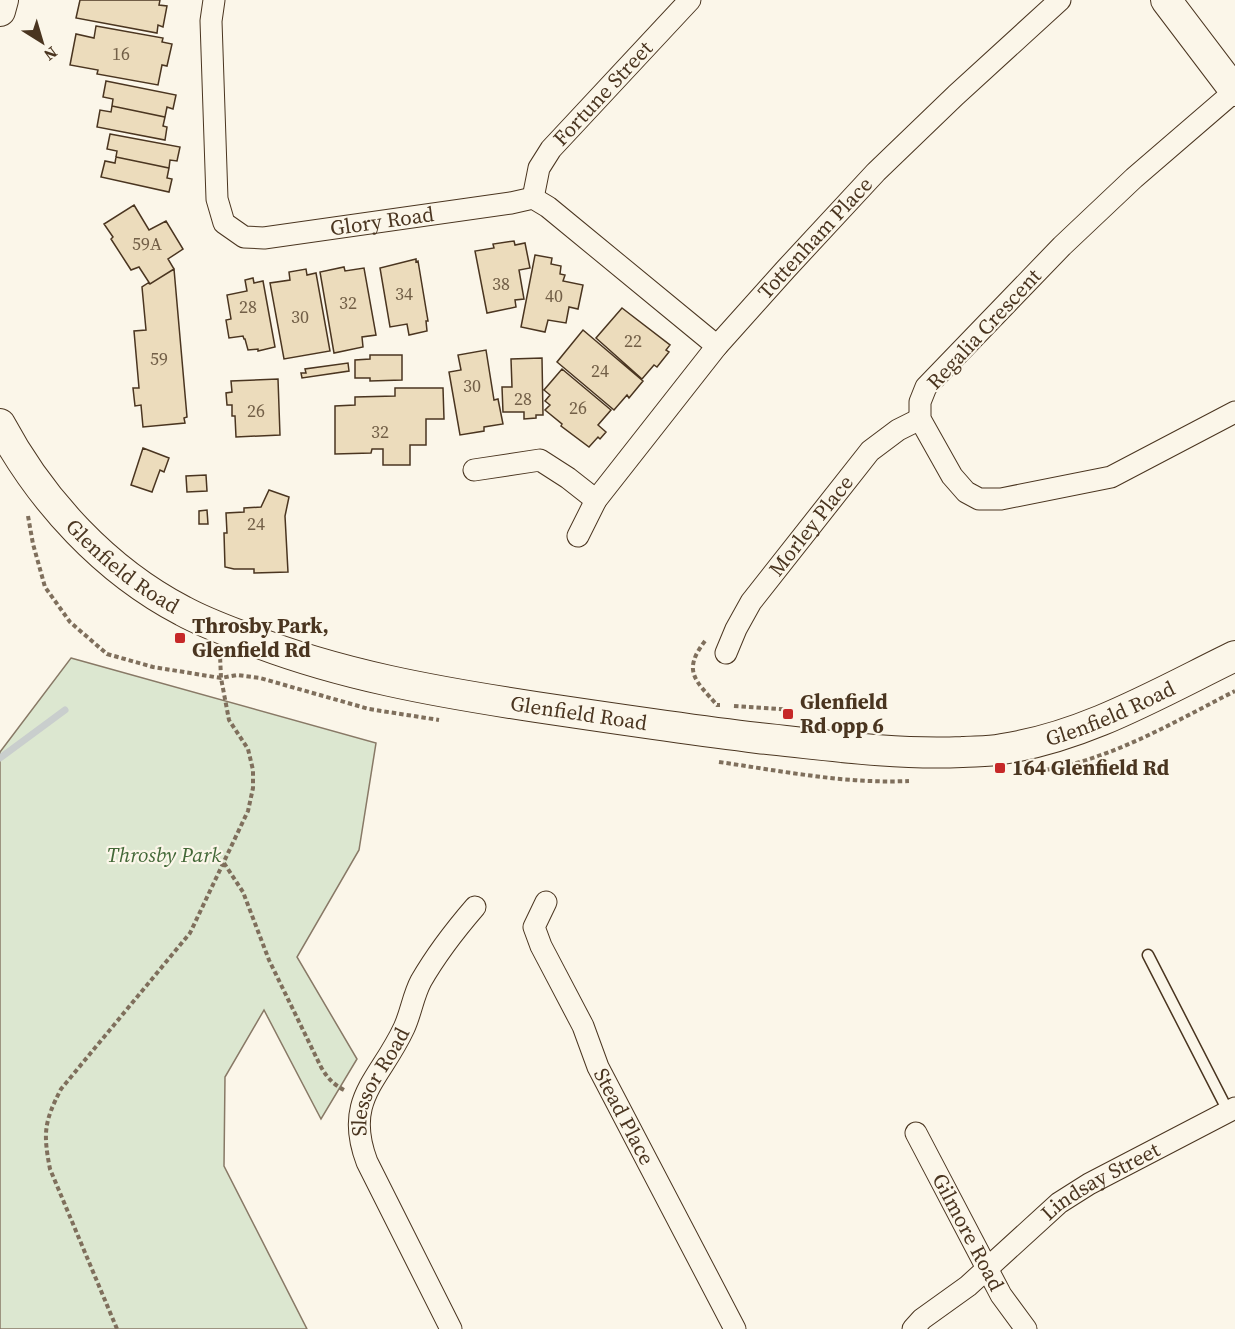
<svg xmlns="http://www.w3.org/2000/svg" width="1235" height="1329" font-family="'Source Serif 4',serif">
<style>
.green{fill:#dce7d0;stroke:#887966;stroke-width:1.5}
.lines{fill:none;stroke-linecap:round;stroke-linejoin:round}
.stream{stroke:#c9cecd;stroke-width:7}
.building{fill:#ecdcbc;stroke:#4a3520;stroke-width:1.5}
.lane-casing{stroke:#4a3520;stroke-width:13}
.street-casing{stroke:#4a3520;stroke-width:23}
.secondary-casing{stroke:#4a3520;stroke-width:32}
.path{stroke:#7f6f5c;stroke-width:4;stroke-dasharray:4.5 3;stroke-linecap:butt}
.lane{stroke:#fbf6e9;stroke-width:10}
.street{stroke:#fbf6e9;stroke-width:21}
.secondary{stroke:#fbf6e9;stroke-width:30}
.poi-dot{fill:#c62828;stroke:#fbf6e9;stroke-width:2}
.labels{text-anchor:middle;stroke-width:4.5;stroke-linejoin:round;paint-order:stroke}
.number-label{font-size:18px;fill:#725f47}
.street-label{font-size:21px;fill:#4a3520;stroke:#fbf6e9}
.poi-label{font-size:21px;font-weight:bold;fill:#4a3520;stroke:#fbf6e9;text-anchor:start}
.park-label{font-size:21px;font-style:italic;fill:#436837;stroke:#fbf6e9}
</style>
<rect width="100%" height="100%" fill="#fbf6e9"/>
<!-- green -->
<path class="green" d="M 71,658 L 376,743 L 359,850 L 297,957 L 357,1059 L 321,1119 L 264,1010 L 225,1077 L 224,1166 L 307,1329 L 0,1329 L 0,752 Z"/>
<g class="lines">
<!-- stream -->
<path class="stream" d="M 0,758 L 65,710"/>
</g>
<!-- building -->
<path class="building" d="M 80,0 L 160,0 L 159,5 L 167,6 L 163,27 L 158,25 L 157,33 L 76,18 Z
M 96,26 L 163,38 L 162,42 L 172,44 L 167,66 L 162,65 L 158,85 L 97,74 L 98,70 L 70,65 L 76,34 L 94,38 Z
M 106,81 L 176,95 L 173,109 L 167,107 L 165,117 L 112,106 L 113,99 L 103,97 Z
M 112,106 L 165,117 L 163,126 L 167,127 L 165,140 L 97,127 L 100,110 L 111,112 Z
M 110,134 L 180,147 L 177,161 L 170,160 L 169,168 L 116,157 L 117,151 L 107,149 Z
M 116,157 L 169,168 L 167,178 L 172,179 L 169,192 L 101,177 L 105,161 L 115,163 Z
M 134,205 L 149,230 L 166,221 L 183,249 L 168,259 L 174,269 L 150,284 L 139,267 L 131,270 L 111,239 L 113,237 L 104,224 Z
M 514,241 L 515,245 L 525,243 L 530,268 L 519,270 L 524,299 L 515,300 L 516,307 L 487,313 L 475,251 L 494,248 L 493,244 Z
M 535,255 L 552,258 L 551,264 L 561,266 L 560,274 L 565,275 L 563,281 L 583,285 L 578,309 L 569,307 L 566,323 L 548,320 L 545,332 L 521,327 Z
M 416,259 L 416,262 L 418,261 L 428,321 L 426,321 L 427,331 L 409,335 L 407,324 L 390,327 L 380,268 Z
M 344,267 L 345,271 L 364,268 L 376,335 L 362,337 L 363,347 L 334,353 L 320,272 Z
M 174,269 L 187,417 L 184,418 L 185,423 L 143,427 L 141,405 L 135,406 L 133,388 L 139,388 L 134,331 L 146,330 L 142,287 L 148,283 L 150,284 Z
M 306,269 L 307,275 L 316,273 L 330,351 L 284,359 L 270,283 L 290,280 L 289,272 Z
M 253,278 L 254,283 L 263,281 L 275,347 L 258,351 L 258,349 L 248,350 L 245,339 L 244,339 L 243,336 L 229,338 L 226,320 L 231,319 L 227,295 L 247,291 L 245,280 Z
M 622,308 L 670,345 L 666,350 L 669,352 L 657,367 L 654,365 L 642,379 L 596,338 Z
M 583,330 L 643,381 L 629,398 L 627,395 L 614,410 L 557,362 Z
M 486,350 L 494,400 L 498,399 L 503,424 L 484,427 L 484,431 L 460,435 L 449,372 L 461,370 L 458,355 Z
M 370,355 L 402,355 L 402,380 L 370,381 L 370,378 L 355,378 L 355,360 L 370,359 Z
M 542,358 L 543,415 L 536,415 L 536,418 L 524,419 L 524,412 L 503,412 L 502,387 L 512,387 L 511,359 Z
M 348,363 L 349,371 L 302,378 L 301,373 L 306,373 L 305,369 Z
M 562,369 L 611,410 L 598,425 L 606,432 L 600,439 L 598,437 L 589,447 L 561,426 L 562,424 L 545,410 L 550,405 L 545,401 L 550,395 L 544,390 Z
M 278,379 L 280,435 L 236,437 L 235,416 L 232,416 L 232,405 L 227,405 L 226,393 L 232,392 L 231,381 Z
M 395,388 L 443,388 L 444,419 L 426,419 L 426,445 L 410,445 L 410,465 L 383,465 L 383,449 L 372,449 L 371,453 L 335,454 L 335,406 L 355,405 L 355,397 L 395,396 Z
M 143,448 L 169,458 L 164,472 L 160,470 L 152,492 L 131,485 Z
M 206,475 L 207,491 L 187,492 L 186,476 Z
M 269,490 L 289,497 L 285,516 L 288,572 L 254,573 L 254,569 L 234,569 L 225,567 L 224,533 L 227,533 L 226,513 L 244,512 L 244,508 L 261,507 Z
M 207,510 L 208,524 L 199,524 L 199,511 Z"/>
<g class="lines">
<!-- lane casing -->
<g class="lane-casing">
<path id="lane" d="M 1148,955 L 1228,1111"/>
</g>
<!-- street casing -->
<g class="street-casing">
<g id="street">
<path id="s1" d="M 214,0 L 211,21 L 217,199 L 224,223 L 244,237 L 264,238 L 511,203 L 533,198 L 548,207 L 717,346"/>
<path d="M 1235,91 L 1134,178 L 1062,246 L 926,387 L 920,402 L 920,419 L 952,476 L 966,492 L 979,499 L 1001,499 L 1111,477 L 1235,412"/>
<path id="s2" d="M 533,198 L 539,168 L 551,149 L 690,0"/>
<path d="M 474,470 L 540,460 L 568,478 L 596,500"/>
<path id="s3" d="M 578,536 L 596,500 L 717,346 L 786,269 L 876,172 L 956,95 L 1060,0"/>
<path id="s4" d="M 726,653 L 736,629 L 751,602 L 870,451 L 898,430 L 920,419"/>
<path id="s5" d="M 546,902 L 534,927 L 541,946 L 583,1026 L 598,1067 L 735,1329"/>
<path id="s6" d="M 916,1133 L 1001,1295 L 1026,1329"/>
<path id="s7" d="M 451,1329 L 367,1162 C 343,1099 380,1080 404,1028 C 411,1013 413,996 421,981 C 436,955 456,929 475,907"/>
<path id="s8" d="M 913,1329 L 922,1319 L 968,1286 L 1059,1203 L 1089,1184 L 1235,1108"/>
</g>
</g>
<!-- secondary casing -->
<g class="secondary-casing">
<g id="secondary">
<path d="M 1166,0 L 1235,91"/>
<path d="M 0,11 L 3,0"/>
<path id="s9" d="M 0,424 C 41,501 106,571 183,611 C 203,622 225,630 246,638 C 339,675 437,692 536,707 C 610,718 684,729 758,738 C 826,745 894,755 962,752 C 975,751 989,752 1002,749 C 1085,737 1161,692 1235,656"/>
</g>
</g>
<!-- path -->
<path class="path" d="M 28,516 L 33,544 L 45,587 L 70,622 L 107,654 L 153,667 L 221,678 L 237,675 L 260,678 L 369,709 L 439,720
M 705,641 C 682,671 695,680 717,705 L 720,705
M 734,706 L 793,710
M 719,762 C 782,771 845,784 909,781
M 1039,771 C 1109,761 1172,723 1235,691
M 224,863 L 243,892 L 269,960 L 321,1067 C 328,1079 334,1085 346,1091
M 117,1329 L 50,1169 C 43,1133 44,1122 61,1089 L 190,933 L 248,811 L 253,788 L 253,770 L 248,749 L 229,720 L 221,678 L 220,655"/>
<!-- lane -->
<use href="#lane" class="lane"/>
<!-- street -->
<use href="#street" class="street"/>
<!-- secondary -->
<use href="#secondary" class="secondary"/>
</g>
<!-- markers -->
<g class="poi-dot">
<rect x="174" y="632" width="12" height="12" rx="3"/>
<rect x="782" y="708" width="12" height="12" rx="3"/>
<rect x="994" y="762" width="12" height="12" rx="3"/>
</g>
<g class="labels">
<!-- number labels -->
<g class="number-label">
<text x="121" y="60">16</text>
<text x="147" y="250">59A</text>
<text x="501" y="290">38</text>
<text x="404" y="300">34</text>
<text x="554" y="302">40</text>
<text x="348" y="309">32</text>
<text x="248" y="313">28</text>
<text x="300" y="323">30</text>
<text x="633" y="347">22</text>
<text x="159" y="365">59</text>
<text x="600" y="377">24</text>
<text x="472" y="392">30</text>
<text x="523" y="405">28</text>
<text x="578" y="414">26</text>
<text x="256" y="417">26</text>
<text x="380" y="438">32</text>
<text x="256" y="530">24</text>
</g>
<!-- street labels -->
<g class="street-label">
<text dy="7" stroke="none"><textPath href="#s2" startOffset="129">Fortune Street</textPath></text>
<text dy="7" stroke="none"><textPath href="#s1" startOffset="388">Glory Road</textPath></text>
<text dy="7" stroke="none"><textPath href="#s3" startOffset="382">Tottenham Place</textPath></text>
<text transform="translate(984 329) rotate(-47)" y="7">Regalia Crescent</text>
<text dy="7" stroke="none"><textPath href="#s4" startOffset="154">Morley Place</textPath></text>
<text dy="7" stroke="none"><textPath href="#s9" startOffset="190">Glenfield Road</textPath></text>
<text dy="7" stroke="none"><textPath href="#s9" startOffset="1216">Glenfield Road</textPath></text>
<text dy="7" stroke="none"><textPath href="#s9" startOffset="676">Glenfield Road</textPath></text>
<text dy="7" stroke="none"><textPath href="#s7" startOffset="273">Slessor Road</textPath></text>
<text dy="7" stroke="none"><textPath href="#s5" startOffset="238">Stead Place</textPath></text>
<text dy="7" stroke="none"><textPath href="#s8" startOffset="240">Lindsay Street</textPath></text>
<text dy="7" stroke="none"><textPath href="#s6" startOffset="112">Gilmore Road</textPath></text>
</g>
<!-- poi labels -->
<g class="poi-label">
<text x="192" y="633">Throsby Park,<tspan x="192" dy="24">Glenfield Rd</tspan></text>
<text x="800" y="709">Glenfield<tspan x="800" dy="24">Rd opp 6</tspan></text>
<text x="1012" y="775">164 Glenfield Rd</text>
</g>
<!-- park labels -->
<g class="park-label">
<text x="164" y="862">Throsby Park</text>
</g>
</g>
<!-- north arrow -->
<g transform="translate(42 42) rotate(143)" stroke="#fbf6e9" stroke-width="4.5" paint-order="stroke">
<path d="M0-4.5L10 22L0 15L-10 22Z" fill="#4a3520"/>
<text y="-9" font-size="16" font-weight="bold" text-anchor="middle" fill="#4a3520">N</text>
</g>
</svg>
